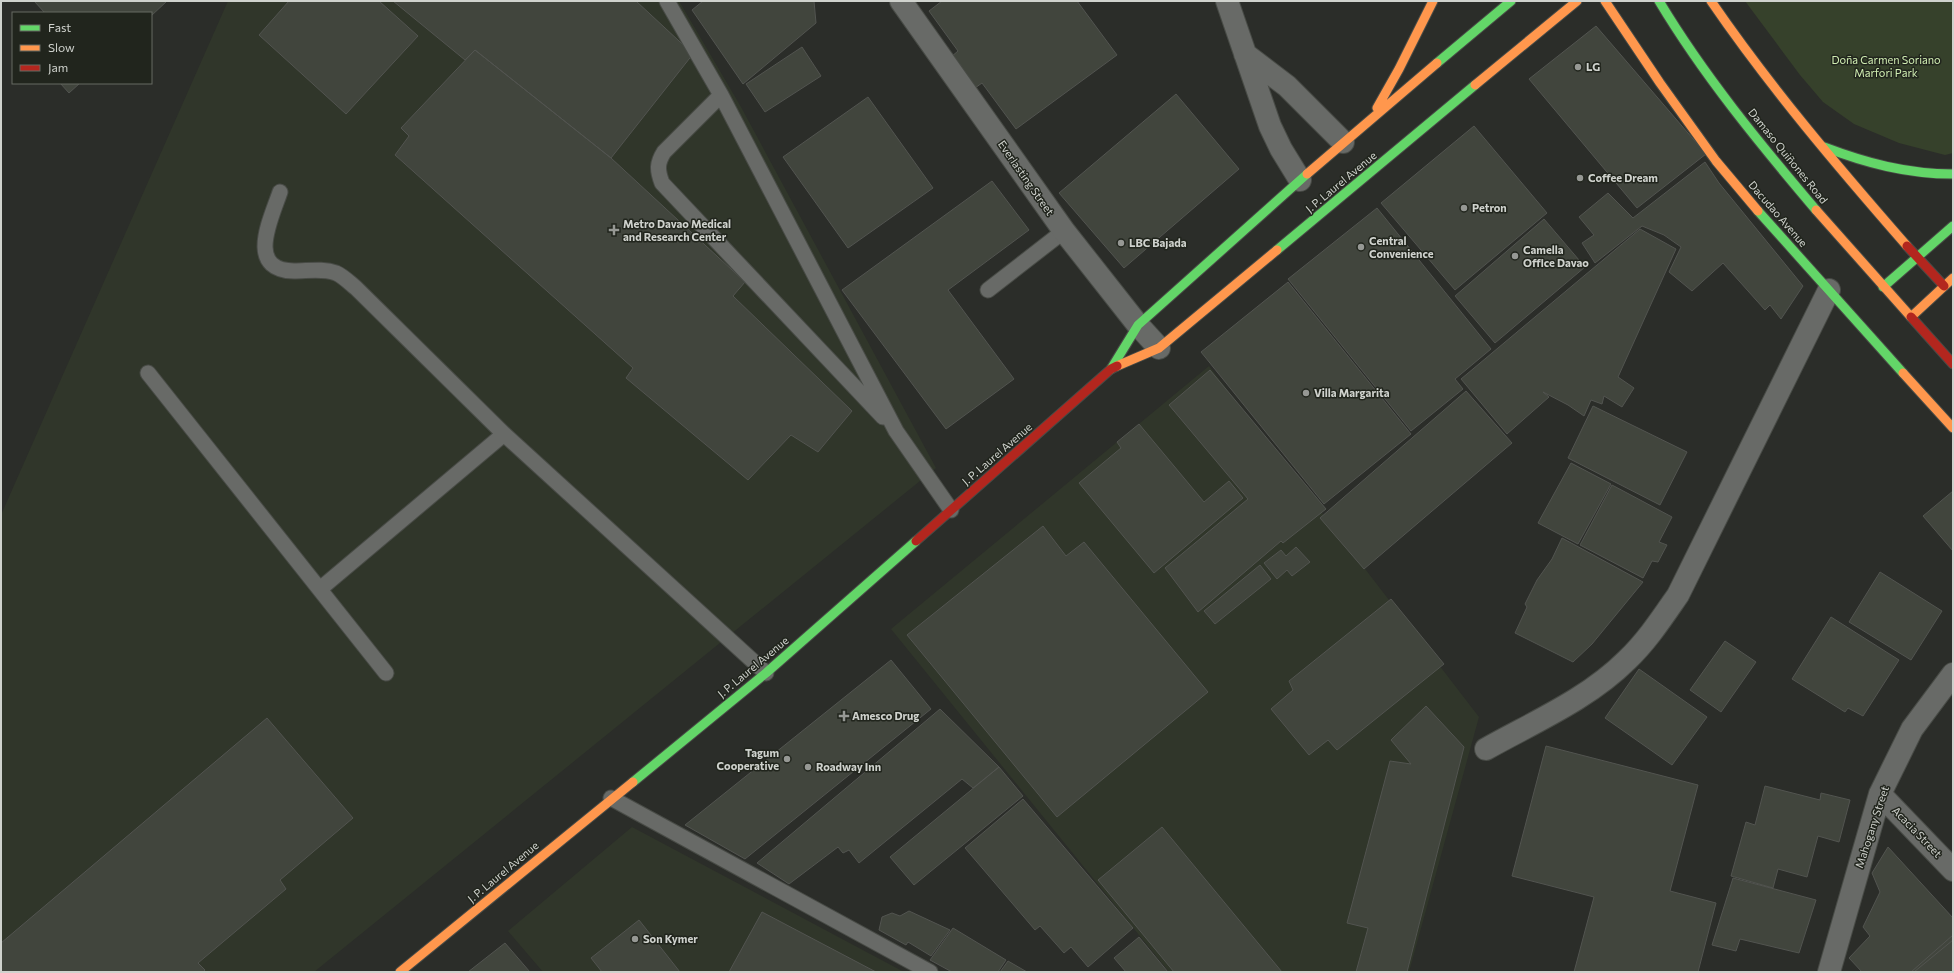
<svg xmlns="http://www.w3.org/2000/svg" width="1954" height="973" font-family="Commissioner,sans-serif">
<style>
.built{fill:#30362a}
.green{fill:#36412b}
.building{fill:#41453d;stroke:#525450}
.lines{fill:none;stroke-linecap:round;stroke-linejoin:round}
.lane-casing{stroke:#484b46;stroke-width:17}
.street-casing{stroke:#484b46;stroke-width:24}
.fast-casing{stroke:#484b46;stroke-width:11}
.slow-casing{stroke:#484b46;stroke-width:11}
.jam-casing{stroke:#484b46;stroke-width:11}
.lane{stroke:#686a67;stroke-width:15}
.street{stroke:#686a67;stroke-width:22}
.fast{stroke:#63d668;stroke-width:9}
.slow{stroke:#ff974d;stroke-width:9}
.jam{stroke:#b3261e;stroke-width:9}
.poi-dot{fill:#969894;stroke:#21251d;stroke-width:1.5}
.labels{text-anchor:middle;stroke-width:3;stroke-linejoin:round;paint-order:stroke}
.park-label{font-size:11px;fill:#d0edb2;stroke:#21251d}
.poi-label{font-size:11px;font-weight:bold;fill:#cfd2cd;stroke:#21251d;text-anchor:start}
.street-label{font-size:11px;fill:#cfd2cd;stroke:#21251d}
</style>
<rect width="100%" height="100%" fill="#2b2d29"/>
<!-- built -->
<path class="built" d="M 228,1 L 679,1 L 741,107 L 936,468 L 314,972 L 1,972 L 1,515 Z
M 1209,366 L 1479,717 L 1409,972 L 1169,972 L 891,629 Z
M 632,827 L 904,972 L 543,972 L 508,931 Z"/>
<!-- green -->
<path class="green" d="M 1745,1 L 1953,1 L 1953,153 L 1945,155 L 1899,143 L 1854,124 L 1823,102 L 1800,75 Z"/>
<!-- building -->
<path class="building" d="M 34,1 L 167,1 L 151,16 L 151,13 L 45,13 Z
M 289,1 L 379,1 L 418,36 L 346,114 L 259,35 Z
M 393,1 L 636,1 L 693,54 L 611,158 L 475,50 L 465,60 Z
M 703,1 L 814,1 L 816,23 L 743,84 L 692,10 Z
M 942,1 L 1077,1 L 1117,55 L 1016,129 L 982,83 L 975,88 L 951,57 L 958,51 L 929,11 Z
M 1596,26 L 1706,154 L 1637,208 L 1529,79 Z
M 802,47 L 821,76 L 765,112 L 746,84 Z
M 475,50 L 611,158 L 745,282 L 733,296 L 852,411 L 818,452 L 791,435 L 748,480 L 626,378 L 633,368 L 395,155 L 409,136 L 401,128 Z
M 60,83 L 80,83 L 69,93 Z
M 1176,94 L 1239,169 L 1124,268 L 1059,193 Z
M 868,97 L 933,188 L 848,248 L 783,157 Z
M 1474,126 L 1547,213 L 1455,290 L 1381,203 Z
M 1705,162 L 1719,183 L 1803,286 L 1781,319 L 1770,305 L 1765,310 L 1723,263 L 1692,291 L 1669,272 L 1681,247 L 1664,235 L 1642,226 L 1595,263 L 1582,243 L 1594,235 L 1579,217 L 1608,193 L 1633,218 Z
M 992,181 L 1029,230 L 948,290 L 1014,379 L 946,429 L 842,290 Z
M 1377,208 L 1491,349 L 1455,379 L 1463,389 L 1411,431 L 1288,279 Z
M 1544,219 L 1585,267 L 1495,343 L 1455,296 Z
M 1640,229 L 1676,249 L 1618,377 L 1634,388 L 1622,407 L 1604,396 L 1602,404 L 1591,400 L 1584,416 L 1568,405 L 1543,392 L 1549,397 L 1507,434 L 1461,379 Z
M 1288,282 L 1411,434 L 1324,504 L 1201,352 Z
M 1210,370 L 1326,509 L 1283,543 L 1281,541 L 1198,612 L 1165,568 L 1248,499 L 1169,405 Z
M 1466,391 L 1512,443 L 1364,569 L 1320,518 Z
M 1593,406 L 1687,452 L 1660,505 L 1568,458 Z
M 1139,424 L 1204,502 L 1229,481 L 1243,498 L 1154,573 L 1079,483 L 1121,448 L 1117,442 Z
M 1571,463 L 1611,484 L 1578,544 L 1538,523 Z
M 1612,485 L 1672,517 L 1659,542 L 1667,545 L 1658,562 L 1652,561 L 1643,578 L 1580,545 Z
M 1953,491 L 1953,551 L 1923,516 Z
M 1043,526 L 1066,556 L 1084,542 L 1208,692 L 1057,817 L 907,635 Z
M 1562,538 L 1643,582 L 1592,644 L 1573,662 L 1515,633 L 1527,607 L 1525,604 L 1537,580 L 1552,559 Z
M 1296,547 L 1310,562 L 1292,576 L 1287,570 L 1277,579 L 1264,563 L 1281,550 L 1286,556 Z
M 1260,565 L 1271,579 L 1215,624 L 1204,611 Z
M 1880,572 L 1942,611 L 1911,660 L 1849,622 Z
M 1391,599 L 1444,664 L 1337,750 L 1328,740 L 1309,755 L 1271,709 L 1293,690 L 1289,681 Z
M 1831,617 L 1899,660 L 1863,716 L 1848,708 L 1845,712 L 1792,679 Z
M 1725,641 L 1756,662 L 1721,712 L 1690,690 Z
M 891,660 L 931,709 L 745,859 L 685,825 Z
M 1639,669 L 1707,717 L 1672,765 L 1605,718 Z
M 1426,706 L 1464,747 L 1407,972 L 1356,972 L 1368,928 L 1347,923 L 1390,761 L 1411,764 L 1391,740 Z
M 940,709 L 999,767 L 973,788 L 962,779 L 859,863 L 849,850 L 843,853 L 838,847 L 789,884 L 757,863 Z
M 267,718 L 353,818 L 280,880 L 286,889 L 198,963 L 205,970 L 203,972 L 1,972 L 1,943 Z
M 1546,746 L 1698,785 L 1670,891 L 1716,903 L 1698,972 L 1574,972 L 1594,897 L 1512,876 Z
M 999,767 L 1023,796 L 914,885 L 890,857 Z
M 1765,786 L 1820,800 L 1821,793 L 1850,800 L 1839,842 L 1818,836 L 1807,877 L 1778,869 L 1773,888 L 1731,876 L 1746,822 L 1755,825 Z
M 1023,799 L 1133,928 L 1088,967 L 1071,947 L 1064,953 L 1040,926 L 1035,930 L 965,848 Z
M 1162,827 L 1282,972 L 1174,972 L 1098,880 Z
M 1888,847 L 1953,918 L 1953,940 L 1914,972 L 1862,972 L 1849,958 L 1870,936 L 1863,927 L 1880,892 L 1872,873 Z
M 1733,878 L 1816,900 L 1799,953 L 1740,939 L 1736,951 L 1712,945 Z
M 909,911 L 950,930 L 931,956 L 908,942 L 906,945 L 879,930 L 882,917 L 892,913 L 900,916 Z
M 762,912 L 876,972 L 729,972 Z
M 639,920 L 680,972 L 602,972 L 591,958 Z
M 953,928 L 1006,960 L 998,972 L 952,972 L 930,960 Z
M 1953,935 L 1953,972 L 1911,972 Z
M 1139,937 L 1168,972 L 1126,972 L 1114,958 Z
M 505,943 L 530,972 L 468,972 Z
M 1008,961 L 1027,972 L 1000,972 Z"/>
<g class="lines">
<!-- lane casing -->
<g class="lane-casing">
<path id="lane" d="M 667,1 L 721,95 L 896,431 L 951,510
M 721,95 L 664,152 C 657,163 657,170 662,183 L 883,417
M 280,192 C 271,219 245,270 294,271 C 308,271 323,268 336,273 C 343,276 350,283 356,288 L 504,434 L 766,673
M 988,290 L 1064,231
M 148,373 L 386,673
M 320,589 L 504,434
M 611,798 L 930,972"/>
</g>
<!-- street casing -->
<g class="street-casing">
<path id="street" d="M 901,1 L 1064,231 L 1138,325 L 1159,348
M 1227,1 L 1270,126 L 1281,149 L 1300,180
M 1245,54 L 1287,86 L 1343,142
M 1486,749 C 1534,722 1588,699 1627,660 C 1647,641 1662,618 1678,595 L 1829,290
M 1880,794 L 1953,870
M 1829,972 L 1880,794 L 1912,729 L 1953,674"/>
</g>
<!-- fast casing -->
<g class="fast-casing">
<path id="fast" d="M 1659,1 C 1704,76 1760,144 1816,210
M 1437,63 L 1511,1
M 1824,147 C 1866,163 1907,174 1953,174
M 1758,211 L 1903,373
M 1277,250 L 1475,85
M 1883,287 L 1953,226
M 1111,369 L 1138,325 L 1307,174
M 633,782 L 766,673 L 916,541"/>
</g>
<!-- slow casing -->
<g class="slow-casing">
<path id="slow" d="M 1605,1 L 1660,83 L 1716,161 L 1758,211
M 1711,1 C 1770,87 1838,167 1907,246
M 1475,85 L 1577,1
M 1377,108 L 1399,69 L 1433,1
M 1307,174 L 1437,63
M 1816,210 L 1911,317 L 1953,278
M 1117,366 L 1159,348 L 1277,250
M 1903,373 L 1953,428
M 400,972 L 633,782"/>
</g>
<!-- jam casing -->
<g class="jam-casing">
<path id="jam" d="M 1907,246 L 1944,286
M 1911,317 L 1953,364
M 916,541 L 1111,369 L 1117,366"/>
</g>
<!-- lane -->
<use href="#lane" class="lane"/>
<!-- street -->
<use href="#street" class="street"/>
<!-- fast -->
<use href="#fast" class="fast"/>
<!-- slow -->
<use href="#slow" class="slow"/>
<!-- jam -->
<use href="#jam" class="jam"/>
</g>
<!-- markers -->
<g class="poi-dot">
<circle cx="1578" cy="67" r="4"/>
<circle cx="1580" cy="178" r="4"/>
<circle cx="1464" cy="208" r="4"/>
<path d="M612 224h4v4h4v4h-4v4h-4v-4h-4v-4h4z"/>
<circle cx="1121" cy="243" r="4"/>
<circle cx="1361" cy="247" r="4"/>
<circle cx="1515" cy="256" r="4"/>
<circle cx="1306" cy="393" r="4"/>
<path d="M842 710h4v4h4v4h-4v4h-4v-4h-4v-4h4z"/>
<circle cx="787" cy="759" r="4"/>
<circle cx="808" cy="767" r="4"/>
<circle cx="635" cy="939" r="4"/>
</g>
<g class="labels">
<!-- park labels -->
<g class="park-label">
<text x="1886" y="64">Doña Carmen Soriano<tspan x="1886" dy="13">Marfori Park</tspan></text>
</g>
<!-- poi labels -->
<g class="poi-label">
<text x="1586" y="71">LG</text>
<text x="1588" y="182">Coffee Dream</text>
<text x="1472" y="212">Petron</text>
<text x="623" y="228">Metro Davao Medical<tspan x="623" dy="13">and Research Center</tspan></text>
<text x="1369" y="245">Central<tspan x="1369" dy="13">Convenience</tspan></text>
<text x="1129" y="247">LBC Bajada</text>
<text x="1523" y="254">Camella<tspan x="1523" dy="13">Office Davao</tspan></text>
<text x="1314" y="397">Villa Margarita</text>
<text x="852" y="720">Amesco Drug</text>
<text x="779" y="757" text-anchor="end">Tagum<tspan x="779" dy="13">Cooperative</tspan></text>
<text x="816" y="771">Roadway Inn</text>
<text x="643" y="943">Son Kymer</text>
</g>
<!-- street labels -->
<g class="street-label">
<text transform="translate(1788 156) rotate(51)" y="4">Damaso Quiñones Road</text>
<text transform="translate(1026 178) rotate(55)" y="4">Everlasting Street</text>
<text transform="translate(1341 182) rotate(-40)" y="4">J. P. Laurel Avenue</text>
<text transform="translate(1778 214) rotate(49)" y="4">Dacudao Avenue</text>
<text transform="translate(997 454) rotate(-41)" y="4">J. P. Laurel Avenue</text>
<text transform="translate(753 667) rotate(-40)" y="4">J. P. Laurel Avenue</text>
<text transform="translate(1872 827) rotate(-72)" y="4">Mahogany Street</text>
<text transform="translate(1917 832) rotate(46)" y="4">Acacia Street</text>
<text transform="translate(503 872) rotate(-40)" y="4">J. P. Laurel Avenue</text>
</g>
</g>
<!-- border -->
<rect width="1954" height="973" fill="none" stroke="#cfd2cd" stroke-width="4"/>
<!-- legend -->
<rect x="12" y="12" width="140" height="72" fill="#21251d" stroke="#676a63"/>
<rect x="20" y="25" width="20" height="6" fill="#63d668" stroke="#676a63"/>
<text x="48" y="32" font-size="12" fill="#cfd2cd">Fast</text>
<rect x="20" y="45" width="20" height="6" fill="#ff974d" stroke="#676a63"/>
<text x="48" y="52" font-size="12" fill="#cfd2cd">Slow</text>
<rect x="20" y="65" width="20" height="6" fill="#b3261e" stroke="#676a63"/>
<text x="48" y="72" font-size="12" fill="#cfd2cd">Jam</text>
</svg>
